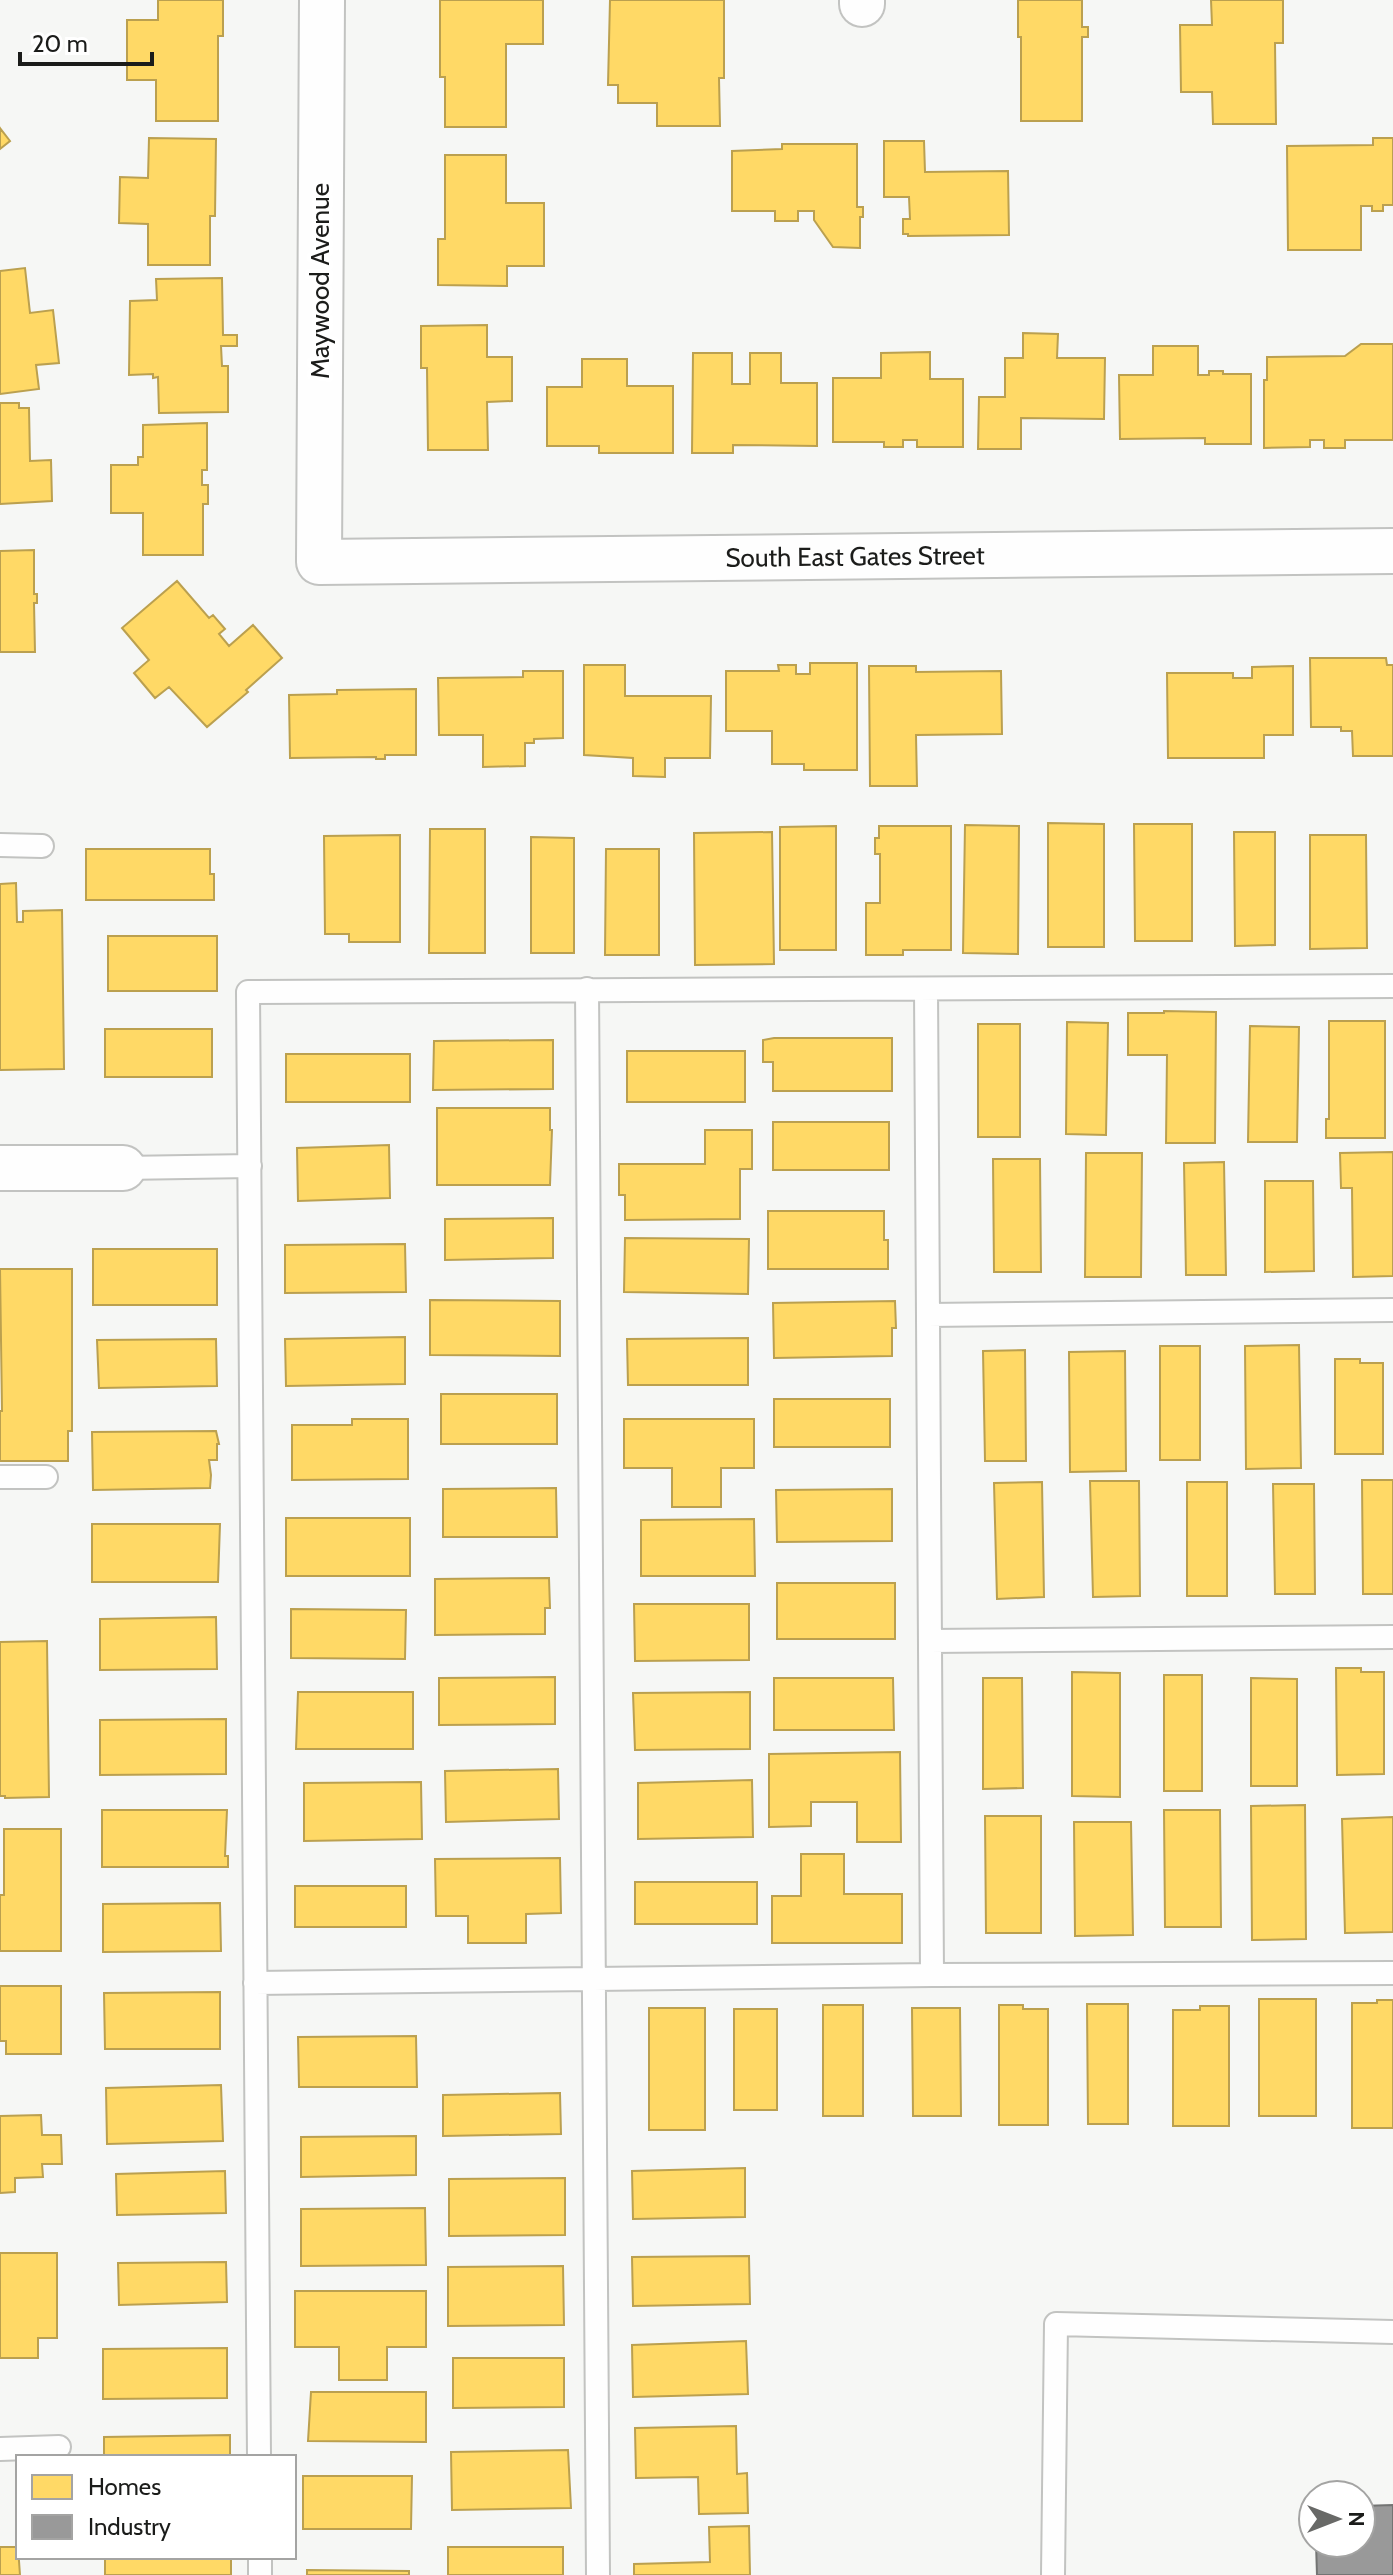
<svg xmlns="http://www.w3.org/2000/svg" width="1393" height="2575" font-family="Cabin,sans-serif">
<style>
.homes{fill:#ffd966;stroke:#bba04f;stroke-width:2}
.industry{fill:#999;stroke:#737473;stroke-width:2}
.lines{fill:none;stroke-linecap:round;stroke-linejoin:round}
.lane-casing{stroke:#c2c3c1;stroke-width:26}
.street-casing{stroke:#c2c3c1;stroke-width:48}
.lane{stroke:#fefefe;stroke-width:22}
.street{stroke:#fefefe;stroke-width:44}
.labels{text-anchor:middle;stroke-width:8;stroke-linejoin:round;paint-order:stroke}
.street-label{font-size:26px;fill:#1b1c1a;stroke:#fff}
</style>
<rect width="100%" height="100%" fill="#f6f7f5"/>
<!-- homes -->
<path class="homes" d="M 158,0 L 223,0 L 223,36 L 218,36 L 218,121 L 156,121 L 156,80 L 127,80 L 127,20 L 158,20 Z
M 440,0 L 543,0 L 543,44 L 506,44 L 506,127 L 445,127 L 445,77 L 440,77 Z
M 610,0 L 724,0 L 724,78 L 719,78 L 720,126 L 657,126 L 657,103 L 618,103 L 618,85 L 608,85 Z
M 1018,0 L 1082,0 L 1082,27 L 1088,27 L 1088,37 L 1082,37 L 1082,121 L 1021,121 L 1021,37 L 1018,37 Z
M 1211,0 L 1283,0 L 1283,43 L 1275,43 L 1276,124 L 1213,124 L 1212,92 L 1181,92 L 1180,25 L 1212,25 Z
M 0,128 L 10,141 L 0,149 Z
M 149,138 L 216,139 L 215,216 L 210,216 L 210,265 L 148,265 L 148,224 L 119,223 L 120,177 L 148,178 Z
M 1373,138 L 1393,138 L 1393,205 L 1383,205 L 1383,211 L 1372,211 L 1372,206 L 1361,206 L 1361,250 L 1288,250 L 1287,146 L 1373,145 Z
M 884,141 L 924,141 L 925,172 L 1008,171 L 1009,235 L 908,236 L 908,234 L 903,234 L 903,219 L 910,219 L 909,197 L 884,197 Z
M 782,144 L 857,144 L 857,207 L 863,207 L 863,217 L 860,217 L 860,248 L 833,247 L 814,220 L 814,211 L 798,211 L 798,221 L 775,221 L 775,211 L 732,211 L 732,151 L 782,149 Z
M 445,155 L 506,155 L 506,203 L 544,203 L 544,266 L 507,266 L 507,286 L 438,285 L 438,239 L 445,239 Z
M 25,268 L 30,313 L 53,310 L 59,363 L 36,365 L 39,389 L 0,394 L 0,271 Z
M 222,278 L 223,335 L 237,335 L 237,346 L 221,346 L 222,366 L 228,366 L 228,412 L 159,413 L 158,377 L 153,378 L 153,374 L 129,375 L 130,301 L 157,300 L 156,279 Z
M 487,325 L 487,357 L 512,357 L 512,401 L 487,402 L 488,450 L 428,450 L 427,368 L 421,368 L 421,326 Z
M 1023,333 L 1058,334 L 1057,358 L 1105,358 L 1104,419 L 1021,418 L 1021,449 L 978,449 L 979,397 L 1005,397 L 1005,358 L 1023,358 Z
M 1361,344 L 1393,344 L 1393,440 L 1345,440 L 1345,448 L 1324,448 L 1324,440 L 1310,440 L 1310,447 L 1264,448 L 1264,380 L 1267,380 L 1267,357 L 1345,356 Z
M 1153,346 L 1198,346 L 1198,375 L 1209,375 L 1209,371 L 1223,371 L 1223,374 L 1251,374 L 1251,444 L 1205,444 L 1205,438 L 1120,439 L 1119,375 L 1153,375 Z
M 930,352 L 930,379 L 963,379 L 963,447 L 917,447 L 917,440 L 903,440 L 903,447 L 884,447 L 884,442 L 833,442 L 833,378 L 881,378 L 881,353 Z
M 693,353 L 732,353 L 732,384 L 750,384 L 750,353 L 781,353 L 781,383 L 817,383 L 817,446 L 733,445 L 733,453 L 692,453 Z
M 582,359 L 627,359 L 627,386 L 673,386 L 673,453 L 599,453 L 599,446 L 547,446 L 547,387 L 582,387 Z
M 0,403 L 19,403 L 19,408 L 29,408 L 30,461 L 51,460 L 52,501 L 0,504 Z
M 207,423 L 207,470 L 202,470 L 202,485 L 208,485 L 208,504 L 203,504 L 203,555 L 143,555 L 143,513 L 111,513 L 111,465 L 138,465 L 138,457 L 143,457 L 143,425 Z
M 34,550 L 34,594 L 37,594 L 37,603 L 34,603 L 35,652 L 0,652 L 0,551 Z
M 177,581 L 209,618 L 213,615 L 225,629 L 219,634 L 229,646 L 253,625 L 282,658 L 246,690 L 248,692 L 207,727 L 169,687 L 155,698 L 134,673 L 149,660 L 122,628 Z
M 1310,658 L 1386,658 L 1387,665 L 1393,665 L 1393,756 L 1353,756 L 1352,731 L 1341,731 L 1341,727 L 1311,727 Z
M 810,663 L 857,663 L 857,770 L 804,770 L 804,764 L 772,764 L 772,731 L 726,731 L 726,671 L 779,671 L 778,665 L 796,665 L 796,674 L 810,674 Z
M 584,665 L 625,665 L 625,696 L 711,696 L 710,758 L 665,758 L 665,777 L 633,776 L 633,758 L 584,755 Z
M 869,666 L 916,666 L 916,672 L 1001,671 L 1002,734 L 916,735 L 917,786 L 870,786 Z
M 1293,666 L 1293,735 L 1264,735 L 1264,758 L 1168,758 L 1167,673 L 1233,673 L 1233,678 L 1252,678 L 1252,667 Z
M 523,671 L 563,671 L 563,738 L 534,739 L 534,743 L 525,743 L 525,766 L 483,767 L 483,735 L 439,735 L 438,678 L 523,677 Z
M 416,689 L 416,755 L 385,755 L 385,759 L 376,759 L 376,757 L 290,758 L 289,695 L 337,694 L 337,690 Z
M 1048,823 L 1104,824 L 1104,947 L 1048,947 Z
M 1134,824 L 1192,824 L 1192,941 L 1135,941 Z
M 965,825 L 1019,826 L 1018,954 L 963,953 Z
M 836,826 L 836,950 L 780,950 L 780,827 Z
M 879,826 L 951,826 L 951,950 L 903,950 L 903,955 L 866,955 L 866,903 L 880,903 L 880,854 L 875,854 L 875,838 L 879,838 Z
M 430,829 L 485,829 L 485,953 L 429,953 Z
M 772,832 L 774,964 L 695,965 L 694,833 Z
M 1234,832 L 1275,832 L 1275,945 L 1235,946 Z
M 400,835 L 400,942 L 349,942 L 349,934 L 325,934 L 324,836 Z
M 1310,835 L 1366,835 L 1367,948 L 1310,949 Z
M 531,837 L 574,838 L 574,953 L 531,953 Z
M 86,849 L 210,849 L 210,874 L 214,874 L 214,900 L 86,900 Z
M 606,849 L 659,849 L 659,955 L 605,955 Z
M 16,883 L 17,922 L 23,922 L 23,911 L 62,910 L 64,1069 L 0,1070 L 0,884 Z
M 108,936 L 217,936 L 217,991 L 108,991 Z
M 1164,1011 L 1216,1012 L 1215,1143 L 1166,1143 L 1167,1055 L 1128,1055 L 1128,1013 L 1164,1013 Z
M 1329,1021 L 1385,1021 L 1385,1138 L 1326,1138 L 1326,1119 L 1329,1119 Z
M 1067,1022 L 1108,1023 L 1106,1135 L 1066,1134 Z
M 978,1024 L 1020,1024 L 1020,1137 L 978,1137 Z
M 1250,1026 L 1299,1027 L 1297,1142 L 1248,1142 Z
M 105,1029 L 212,1029 L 212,1077 L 105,1077 Z
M 774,1038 L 892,1038 L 892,1091 L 773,1091 L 773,1062 L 763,1062 L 763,1040 Z
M 553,1040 L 553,1089 L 433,1090 L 434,1041 Z
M 627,1051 L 745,1051 L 745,1102 L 627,1102 Z
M 286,1054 L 410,1054 L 410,1102 L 286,1102 Z
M 437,1108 L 550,1108 L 550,1130 L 552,1130 L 550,1185 L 437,1185 Z
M 773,1122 L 889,1122 L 889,1170 L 773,1170 Z
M 705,1130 L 752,1130 L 752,1169 L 740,1169 L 740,1219 L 625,1220 L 625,1195 L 619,1195 L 619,1164 L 705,1164 Z
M 389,1145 L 390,1198 L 298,1201 L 297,1148 Z
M 1393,1152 L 1393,1276 L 1353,1277 L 1352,1188 L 1341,1188 L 1340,1153 Z
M 1086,1153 L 1142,1153 L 1141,1277 L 1085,1277 Z
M 993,1159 L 1040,1159 L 1041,1272 L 994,1272 Z
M 1224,1162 L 1226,1275 L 1186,1275 L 1184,1163 Z
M 1265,1181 L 1313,1181 L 1314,1271 L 1265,1272 Z
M 768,1211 L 884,1211 L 884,1240 L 888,1240 L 888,1269 L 768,1269 Z
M 553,1218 L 553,1258 L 445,1260 L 445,1219 Z
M 625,1238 L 749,1239 L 748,1294 L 624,1292 Z
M 405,1244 L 406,1292 L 285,1293 L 285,1245 Z
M 93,1249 L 217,1249 L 217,1305 L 93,1305 Z
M 0,1269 L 72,1269 L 72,1431 L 68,1431 L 68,1461 L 0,1461 L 0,1411 L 2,1411 Z
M 430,1300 L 560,1301 L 560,1356 L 430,1355 Z
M 895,1301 L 896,1328 L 892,1328 L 892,1356 L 774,1358 L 773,1303 Z
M 405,1337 L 405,1384 L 286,1386 L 285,1339 Z
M 748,1338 L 748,1385 L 628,1385 L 627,1339 Z
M 216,1339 L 217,1386 L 99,1388 L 97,1340 Z
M 1299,1345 L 1301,1468 L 1246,1469 L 1245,1346 Z
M 1160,1346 L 1200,1346 L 1200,1460 L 1160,1460 Z
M 1025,1350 L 1026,1461 L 985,1461 L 983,1351 Z
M 1125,1351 L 1126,1471 L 1070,1472 L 1069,1352 Z
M 1335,1359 L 1360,1359 L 1360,1363 L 1383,1363 L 1383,1454 L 1335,1454 Z
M 441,1394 L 557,1394 L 557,1444 L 441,1444 Z
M 774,1399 L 890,1399 L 890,1447 L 774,1447 Z
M 352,1419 L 408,1419 L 408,1479 L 292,1480 L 292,1425 L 352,1425 Z
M 624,1419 L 754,1419 L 754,1468 L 721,1468 L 721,1507 L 672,1507 L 672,1468 L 624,1468 Z
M 216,1431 L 219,1444 L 217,1444 L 217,1460 L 209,1460 L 211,1475 L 210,1488 L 93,1490 L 92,1432 Z
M 1362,1480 L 1393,1480 L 1393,1594 L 1363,1594 Z
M 1090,1481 L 1139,1481 L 1140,1596 L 1093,1597 Z
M 1042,1482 L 1044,1597 L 997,1599 L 994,1483 Z
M 1187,1482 L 1227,1482 L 1227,1596 L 1187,1596 Z
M 1273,1484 L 1314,1484 L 1315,1594 L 1275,1594 Z
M 556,1488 L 557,1537 L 443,1537 L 443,1489 Z
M 892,1489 L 892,1541 L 777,1542 L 776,1490 Z
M 286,1518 L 410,1518 L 410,1576 L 286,1576 Z
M 754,1519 L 755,1576 L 641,1576 L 641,1520 Z
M 92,1524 L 220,1524 L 218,1582 L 92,1582 Z
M 549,1578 L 550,1608 L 545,1608 L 545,1634 L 435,1635 L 435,1579 Z
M 777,1583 L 895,1583 L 895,1639 L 777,1639 Z
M 634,1604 L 749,1604 L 749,1660 L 635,1661 Z
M 291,1609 L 406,1610 L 405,1659 L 291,1658 Z
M 216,1617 L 217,1669 L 100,1670 L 100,1619 Z
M 47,1641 L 49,1797 L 5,1798 L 5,1796 L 0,1796 L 0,1642 Z
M 1336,1668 L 1361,1668 L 1361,1672 L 1384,1672 L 1384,1774 L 1337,1775 Z
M 1072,1672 L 1120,1673 L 1120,1797 L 1072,1796 Z
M 1164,1675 L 1202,1675 L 1202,1791 L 1164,1791 Z
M 555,1677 L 555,1724 L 439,1725 L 439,1678 Z
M 774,1678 L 893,1678 L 894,1730 L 774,1730 Z
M 983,1678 L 1022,1678 L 1023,1788 L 983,1789 Z
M 1251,1678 L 1297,1679 L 1297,1786 L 1251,1786 Z
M 298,1692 L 413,1692 L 413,1749 L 296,1749 Z
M 750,1692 L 750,1749 L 635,1750 L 633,1693 Z
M 226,1719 L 226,1774 L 100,1775 L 100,1720 Z
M 900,1752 L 901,1842 L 857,1842 L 857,1802 L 811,1802 L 811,1826 L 769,1827 L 769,1754 Z
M 558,1769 L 559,1819 L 446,1822 L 445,1771 Z
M 752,1780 L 753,1837 L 638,1839 L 638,1783 Z
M 421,1782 L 422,1839 L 304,1841 L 304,1783 Z
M 1305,1805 L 1306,1939 L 1252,1940 L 1251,1806 Z
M 102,1810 L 227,1810 L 225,1856 L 228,1856 L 228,1867 L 102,1867 Z
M 1164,1810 L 1220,1810 L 1221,1927 L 1165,1927 Z
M 985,1816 L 1041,1816 L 1041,1933 L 986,1933 Z
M 1393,1817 L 1393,1932 L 1345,1933 L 1342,1819 Z
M 1074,1822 L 1131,1822 L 1133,1935 L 1075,1936 Z
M 4,1829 L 61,1829 L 61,1951 L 0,1951 L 0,1895 L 4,1895 Z
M 801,1854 L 844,1854 L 844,1894 L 902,1894 L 902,1943 L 772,1943 L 772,1896 L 801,1896 Z
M 560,1858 L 561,1913 L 526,1914 L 526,1943 L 468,1943 L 468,1916 L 436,1916 L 435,1859 Z
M 635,1882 L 757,1882 L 757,1924 L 635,1924 Z
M 295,1886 L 406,1886 L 406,1927 L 295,1927 Z
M 220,1903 L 221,1951 L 103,1952 L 103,1904 Z
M 0,1986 L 61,1986 L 61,2054 L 6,2054 L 6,2041 L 0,2041 Z
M 220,1992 L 220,2049 L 105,2049 L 104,1993 Z
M 1259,1999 L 1316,1999 L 1316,2116 L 1259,2116 Z
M 1377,2000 L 1393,2000 L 1393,2128 L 1352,2128 L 1352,2003 L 1377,2003 Z
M 1087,2004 L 1128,2004 L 1128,2124 L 1088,2124 Z
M 823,2005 L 863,2005 L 863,2116 L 823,2116 Z
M 999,2005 L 1023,2005 L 1023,2009 L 1048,2009 L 1048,2125 L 999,2125 Z
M 1200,2006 L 1229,2006 L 1229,2126 L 1173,2126 L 1173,2010 L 1200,2010 Z
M 649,2008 L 705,2008 L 705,2130 L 649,2130 Z
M 912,2008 L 960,2008 L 961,2116 L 913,2116 Z
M 734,2009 L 777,2009 L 777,2110 L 734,2110 Z
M 416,2036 L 417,2087 L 299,2087 L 298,2037 Z
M 221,2085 L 223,2141 L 107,2144 L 106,2088 Z
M 560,2093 L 561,2134 L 443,2136 L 443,2095 Z
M 41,2115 L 42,2135 L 61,2135 L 62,2164 L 42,2164 L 43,2177 L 15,2178 L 15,2192 L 0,2193 L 0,2116 Z
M 416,2136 L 416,2175 L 301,2177 L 301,2137 Z
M 745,2168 L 745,2217 L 633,2219 L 632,2171 Z
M 225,2171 L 226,2213 L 117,2215 L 116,2174 Z
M 565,2178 L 565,2235 L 449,2236 L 449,2179 Z
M 425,2208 L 426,2265 L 301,2266 L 301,2209 Z
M 0,2253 L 57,2253 L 57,2338 L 38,2338 L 38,2358 L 0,2358 Z
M 749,2256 L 750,2304 L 633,2306 L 632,2257 Z
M 226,2262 L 227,2302 L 119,2305 L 118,2263 Z
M 563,2266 L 564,2325 L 448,2326 L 448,2267 Z
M 295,2291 L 426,2291 L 426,2347 L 387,2347 L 387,2380 L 339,2380 L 339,2347 L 295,2347 Z
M 746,2341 L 748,2394 L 633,2397 L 632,2345 Z
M 227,2348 L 227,2398 L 103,2399 L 103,2349 Z
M 453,2358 L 564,2358 L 564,2407 L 453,2408 Z
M 311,2392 L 426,2392 L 426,2442 L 308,2441 Z
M 736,2426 L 737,2474 L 747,2473 L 748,2513 L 699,2514 L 698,2477 L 636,2478 L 635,2428 Z
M 230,2435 L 230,2457 L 104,2457 L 104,2437 Z
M 568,2450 L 571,2508 L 452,2510 L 451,2452 Z
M 303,2476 L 412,2476 L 411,2529 L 303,2529 Z
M 749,2526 L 750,2575 L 634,2575 L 634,2564 L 710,2562 L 709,2527 Z
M 0,2547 L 18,2547 L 20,2575 L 0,2575 Z
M 448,2547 L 563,2547 L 563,2575 L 448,2575 Z
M 105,2557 L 231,2557 L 231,2575 L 105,2575 Z
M 307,2570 L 409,2571 L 409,2575 L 307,2575 Z"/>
<!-- industry -->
<path class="industry" d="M 1393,2505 L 1393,2575 L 1317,2575 L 1316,2543 L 1361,2543 L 1361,2506 Z"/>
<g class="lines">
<!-- lane casing -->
<g class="lane-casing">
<path id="lane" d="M 0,845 L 42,846
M 587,989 L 598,2575
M 926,989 L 932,1975
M 123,1168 L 250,1166
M 928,1315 L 1393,1310
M 0,1477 L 46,1477
M 930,1641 L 1393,1637
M 255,1983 L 932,1975 L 1393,1973
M 0,2449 L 59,2447
M 259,2457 L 248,992 L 1393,986
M 260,2557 L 260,2575
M 1053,2575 L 1056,2324 L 1393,2332"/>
</g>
<!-- street casing -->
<g class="street-casing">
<g id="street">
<path id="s1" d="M 322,0 L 319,562 L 1393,551"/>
<path d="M 862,0 L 862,4"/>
<path d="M 0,1168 L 123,1168"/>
</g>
</g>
<!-- lane -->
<use href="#lane" class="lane"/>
<!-- street -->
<use href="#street" class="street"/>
</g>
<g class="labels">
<!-- street labels -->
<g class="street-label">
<text transform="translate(320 281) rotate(-90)" y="9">Maywood Avenue</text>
<text dy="9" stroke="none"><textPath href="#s1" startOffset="1098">South East Gates Street</textPath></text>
</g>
</g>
<!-- legend -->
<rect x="16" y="2455" width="280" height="104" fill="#ffffff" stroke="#a4a4a3" stroke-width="2"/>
<rect x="32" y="2475" width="40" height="24" fill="#ffd966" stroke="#a4a4a3" stroke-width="2"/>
<text x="88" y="2495" font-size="24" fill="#1b1c1a">Homes</text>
<rect x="32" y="2515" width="40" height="24" fill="#999999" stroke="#a4a4a3" stroke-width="2"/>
<text x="88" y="2535" font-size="24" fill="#1b1c1a">Industry</text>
<!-- north arrow -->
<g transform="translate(1337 2519) rotate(90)"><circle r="38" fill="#ffffff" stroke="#a4a4a3" stroke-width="2"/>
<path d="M0-6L14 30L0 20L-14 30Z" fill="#686967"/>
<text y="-12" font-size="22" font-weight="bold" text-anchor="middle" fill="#1b1c1a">N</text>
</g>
<!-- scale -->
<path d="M20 52v12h132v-12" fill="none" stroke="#1b1c1a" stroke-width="4"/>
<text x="32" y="52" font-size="24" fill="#1b1c1a" stroke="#ffffff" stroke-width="6" paint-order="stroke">20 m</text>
</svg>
